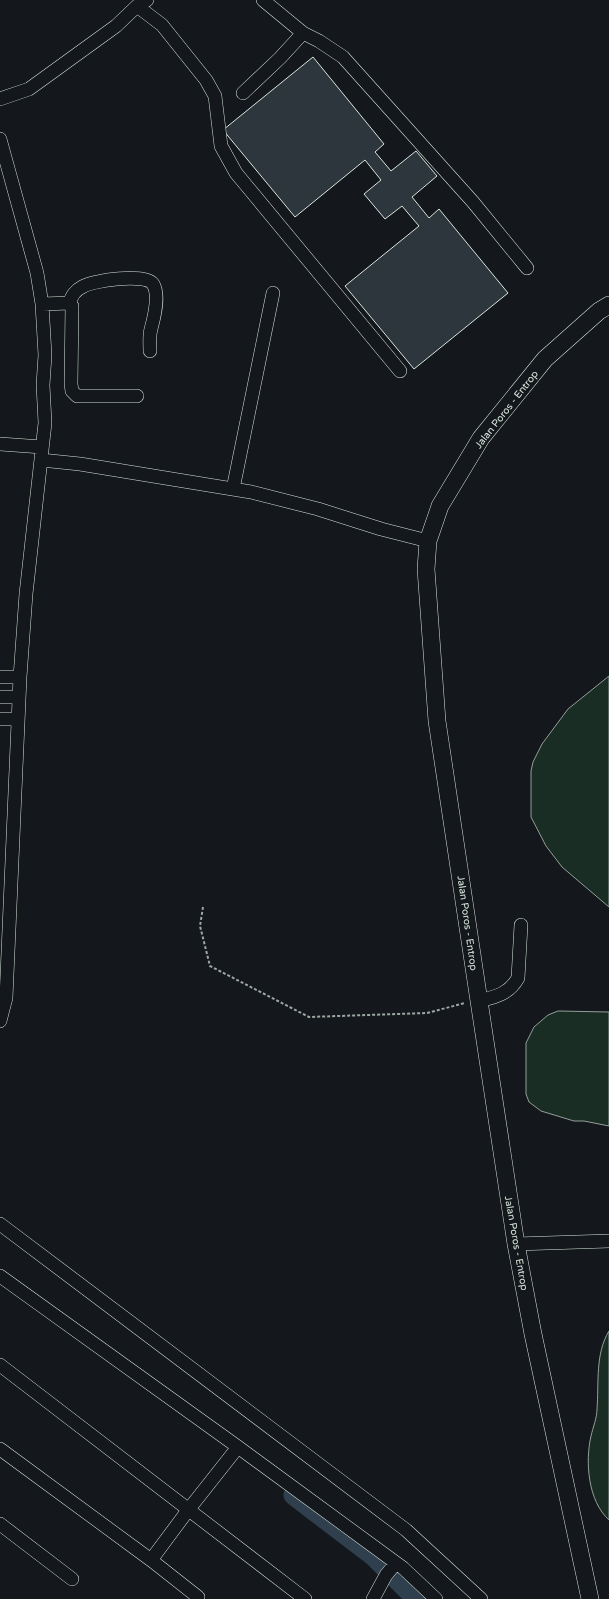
<svg xmlns="http://www.w3.org/2000/svg" width="609" height="1599" font-family="'Varela Round',sans-serif">
<style>
.green{fill:#1a2d24;stroke:#939e99}
.lines{fill:none;stroke-linecap:round;stroke-linejoin:round}
.river{stroke:#2f3f4d;stroke-width:21}
.building{fill:#2c363c;stroke:#d8e6dc}
.minor-casing{stroke:#d8e6dc;stroke-width:14}
.major-casing{stroke:#d8e6dc;stroke-width:18}
.path{stroke:#9da8a2;stroke-width:2;stroke-dasharray:3 2;stroke-linecap:butt}
.minor{stroke:#14181c;stroke-width:13}
.major{stroke:#14181c;stroke-width:17}
.labels{text-anchor:middle;stroke-width:3;stroke-linejoin:round;paint-order:stroke}
.street-label{font-size:10px;fill:#d8e6dc;stroke:#14181c}
</style>
<rect width="100%" height="100%" fill="#14181c"/>
<!-- green -->
<path class="green" d="M 609,676 L 609,907 L 562,867 L 546,846 L 531,817 L 531,771 L 533,762 L 542,744 L 568,709 Z
M 558,1011 L 609,1012 L 609,1126 L 584,1121 L 574,1121 L 541,1111 L 529,1102 L 526,1094 L 526,1043 L 534,1027 L 548,1015 Z
M 609,1331 L 609,1520 C 588,1501 585,1462 591,1436 C 593,1427 597,1418 597,1409 C 599,1383 595,1354 609,1331 Z"/>
<g class="lines">
<!-- river -->
<path class="river" d="M 294,1495 L 374,1556 L 417,1599"/>
</g>
<!-- building -->
<path class="building" d="M 313,57 L 384,144 L 375,152 L 391,171 L 416,151 L 437,176 L 412,197 L 429,218 L 439,209 L 508,293 L 414,369 L 345,286 L 419,226 L 402,206 L 385,219 L 364,194 L 381,180 L 365,160 L 295,217 L 223,130 Z"/>
<g class="lines">
<!-- minor casing -->
<g class="minor-casing">
<path id="minor" d="M 263,0 L 303,33
M 137,6 L 147,0
M 243,93 L 280,58 L 303,33 L 319,41 L 343,57 L 473,202 L 527,268
M 0,99 L 29,89 L 116,26 L 137,6 L 162,25 L 206,80 L 215,96 L 221,146 L 236,173 L 400,371
M 0,139 L 37,273 L 42,304 L 45,355 L 43,385 L 45,423 L 26,594 L 20,677 L 6,998 L 0,1021
M 70,303 C 71,296 76,290 82,287 C 93,280 146,273 153,284 C 160,295 154,318 151,329 C 149,336 150,344 150,351
M 42,304 L 70,303 L 72,306 L 71,384 L 72,391 L 77,396 L 137,396
M 0,444 L 42,447
M 41,460 L 80,464 L 251,492 L 318,509 L 381,529 L 428,541
M 233,489 L 273,293
M 0,677 L 20,677
M 0,697 L 19,697
M 0,719 L 18,719
M 479,1001 C 495,997 509,994 518,978 L 521,925
M 0,1224 L 406,1530 L 481,1599
M 516,1244 L 609,1241
M 0,1276 L 238,1447 L 403,1568 L 436,1599
M 0,1365 L 305,1599
M 0,1449 L 151,1560 L 198,1597
M 0,1524 L 72,1579
M 151,1560 L 189,1509 L 238,1447
M 373,1599 L 386,1575 L 396,1563"/>
</g>
<!-- major casing -->
<g class="major-casing">
<path id="major" d="M 590,1599 L 533,1334 L 516,1244 L 479,1001 L 437,721 L 426,569 L 428,541 L 440,506 L 481,438 L 545,359 L 599,311 L 609,305"/>
</g>
<!-- path -->
<path class="path" d="M 203,907 L 200,926 L 210,966 L 309,1017 L 427,1013 L 465,1003"/>
<!-- minor -->
<use href="#minor" class="minor"/>
<!-- major -->
<use href="#major" class="major"/>
</g>
<g class="labels">
<!-- street labels -->
<g class="street-label">
<text transform="translate(506 409) rotate(-52)" y="4">Jalan Poros - Entrop</text>
<text transform="translate(468 923) rotate(82)" y="4">Jalan Poros - Entrop</text>
<text transform="translate(517 1243) rotate(80)" y="4">Jalan Poros - Entrop</text>
</g>
</g>
</svg>
